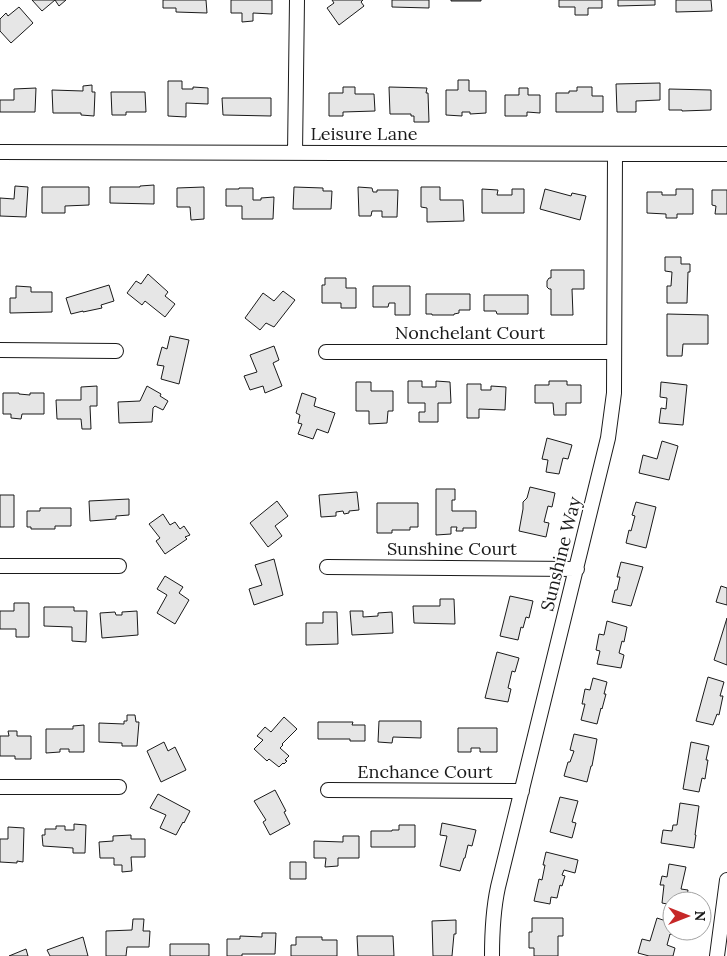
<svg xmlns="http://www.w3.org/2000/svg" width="727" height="956" font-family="Lora,serif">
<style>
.building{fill:#e6e6e6;stroke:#1a1a1a}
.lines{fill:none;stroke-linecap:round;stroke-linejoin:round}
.minor-casing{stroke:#1a1a1a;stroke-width:16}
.minor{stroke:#fff;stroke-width:14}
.labels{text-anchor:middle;stroke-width:4;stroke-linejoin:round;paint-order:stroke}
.street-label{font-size:18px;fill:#1a1a1a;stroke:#fff}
</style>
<rect width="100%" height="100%" fill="#fff"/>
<!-- building -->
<path class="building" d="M 32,0 L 66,0 L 59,6 L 55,0 L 42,11 Z
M 163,0 L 206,0 L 207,13 L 176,12 L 176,8 L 163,8 Z
M 231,0 L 272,0 L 272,14 L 253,13 L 253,21 L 242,22 L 242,13 L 231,13 Z
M 332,0 L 363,0 L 361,2 L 364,6 L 339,25 L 327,8 L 334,3 Z
M 392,0 L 429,0 L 429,8 L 392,7 Z
M 451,0 L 481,0 L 481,1 L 451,1 Z
M 559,0 L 602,0 L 602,8 L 588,8 L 588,15 L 575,15 L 575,7 L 559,7 Z
M 618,0 L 655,0 L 655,5 L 618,6 Z
M 676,0 L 711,0 L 712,11 L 676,12 Z
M 19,7 L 33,23 L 11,43 L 0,31 L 0,19 L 6,13 L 8,16 Z
M 458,80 L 469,80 L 469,91 L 486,91 L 486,113 L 470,114 L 470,112 L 462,112 L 462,116 L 446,115 L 446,90 L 458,90 Z
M 168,81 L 182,81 L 182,89 L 193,89 L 193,87 L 208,88 L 208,104 L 186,103 L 186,117 L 168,116 Z
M 660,83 L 660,100 L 636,101 L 636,112 L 617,112 L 616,84 Z
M 92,85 L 92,92 L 95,92 L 94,116 L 81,115 L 81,113 L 53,113 L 52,90 L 83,91 L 83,86 Z
M 343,87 L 355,87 L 355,94 L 374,94 L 375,111 L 343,112 L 343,116 L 329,116 L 329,93 L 343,93 Z
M 389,87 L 427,88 L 426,93 L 428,93 L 429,122 L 414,122 L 414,116 L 411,116 L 411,114 L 390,114 Z
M 577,87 L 592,87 L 592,96 L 603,96 L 603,112 L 556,112 L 556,93 L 569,93 L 569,91 L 577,91 Z
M 36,88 L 35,112 L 0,112 L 0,100 L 14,100 L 14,89 Z
M 519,88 L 528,88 L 528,95 L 540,95 L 540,113 L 527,112 L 527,116 L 505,116 L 505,95 L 519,95 Z
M 669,89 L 711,90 L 711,110 L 682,111 L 682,110 L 669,110 Z
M 111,92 L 145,92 L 146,112 L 126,112 L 126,115 L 112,115 Z
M 222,98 L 271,98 L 271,116 L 223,115 Z
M 154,185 L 154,204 L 110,203 L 110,187 L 140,187 L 140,186 Z
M 15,186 L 28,187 L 26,217 L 0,216 L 0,198 L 14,199 Z
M 42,187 L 89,187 L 89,205 L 65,206 L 65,213 L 42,213 Z
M 204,187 L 204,219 L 191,220 L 190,207 L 177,207 L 177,188 Z
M 294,187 L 323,188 L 323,191 L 332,191 L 331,209 L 293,209 Z
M 358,187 L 372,188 L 373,192 L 377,192 L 377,190 L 398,190 L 397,217 L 382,217 L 382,211 L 372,211 L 371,216 L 359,216 Z
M 421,187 L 440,187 L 440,200 L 463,200 L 464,221 L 427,222 L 427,208 L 421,207 Z
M 239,188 L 253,188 L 253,200 L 261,200 L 261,198 L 274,197 L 273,219 L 242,219 L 242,206 L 226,206 L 226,189 L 239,189 Z
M 482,189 L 498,190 L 497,195 L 512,195 L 512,189 L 524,189 L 524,213 L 482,213 Z
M 545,189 L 571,196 L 572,193 L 586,196 L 580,220 L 540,209 Z
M 676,189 L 693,189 L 693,214 L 677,214 L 677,218 L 666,218 L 666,214 L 647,213 L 647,192 L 662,192 L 662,195 L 676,195 Z
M 712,190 L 727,190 L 727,214 L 715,214 L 716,206 L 712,205 Z
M 665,257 L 681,257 L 681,264 L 690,264 L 690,272 L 688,272 L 687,303 L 667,303 L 667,286 L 671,286 L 672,272 L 665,271 Z
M 551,270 L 584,270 L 584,289 L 572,289 L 573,315 L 551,315 L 551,289 L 549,289 L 547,287 L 547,281 L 549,278 L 551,278 Z
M 148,274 L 168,292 L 165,296 L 175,304 L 165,317 L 145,301 L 142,305 L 127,293 L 136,281 L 141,284 Z
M 325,278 L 346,278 L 346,288 L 356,288 L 356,308 L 341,308 L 341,303 L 322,303 L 322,285 L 325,285 Z
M 109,285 L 114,301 L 101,305 L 102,308 L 83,312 L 83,311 L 71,314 L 66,298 Z
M 16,286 L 31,287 L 31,292 L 52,292 L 52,312 L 10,313 L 10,298 L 16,298 Z
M 373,286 L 410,286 L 410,315 L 395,315 L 395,303 L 389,303 L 388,307 L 373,307 Z
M 283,291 L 295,300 L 274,327 L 266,323 L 260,330 L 245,318 L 263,293 L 274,301 Z
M 426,294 L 470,294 L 470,310 L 459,310 L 459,313 L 454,314 L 454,315 L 432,315 L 432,314 L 426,314 Z
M 484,295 L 528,295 L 528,314 L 497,314 L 496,311 L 484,311 Z
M 667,314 L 708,315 L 708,344 L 683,344 L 682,356 L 667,356 Z
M 170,336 L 189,340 L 179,384 L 161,379 L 164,366 L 157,365 L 162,347 L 167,349 Z
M 274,346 L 279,360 L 273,363 L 282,386 L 265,393 L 263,386 L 250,390 L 244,376 L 257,372 L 250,355 Z
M 408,381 L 422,381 L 422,387 L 436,387 L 436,381 L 450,382 L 451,403 L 438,403 L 438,422 L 419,422 L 419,412 L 425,412 L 425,403 L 408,403 Z
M 549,381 L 567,381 L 567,385 L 581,385 L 581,403 L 566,403 L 566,415 L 554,415 L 553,403 L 535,403 L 535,385 L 549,385 Z
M 356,382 L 371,382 L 371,391 L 393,391 L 393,411 L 388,411 L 387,423 L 369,424 L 369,411 L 356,411 Z
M 661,382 L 687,385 L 683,425 L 659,423 L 661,408 L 666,409 L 667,398 L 660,397 Z
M 467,384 L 481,384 L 481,390 L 491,390 L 491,386 L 506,387 L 505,410 L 479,409 L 479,418 L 467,418 Z
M 97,386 L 97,406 L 90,406 L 91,429 L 82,429 L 81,419 L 57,419 L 56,400 L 81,400 L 81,387 Z
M 147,386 L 161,394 L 160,396 L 168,401 L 163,410 L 155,406 L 153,408 L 152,422 L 119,423 L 118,402 L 140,401 Z
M 3,393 L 19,393 L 19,394 L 30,395 L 30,393 L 44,393 L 44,414 L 22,414 L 21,419 L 11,418 L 11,414 L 3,414 Z
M 302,393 L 316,398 L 314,406 L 335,413 L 328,433 L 317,429 L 313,439 L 298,434 L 302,424 L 298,423 L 300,415 L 296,413 Z
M 547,438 L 572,445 L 568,459 L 563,458 L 559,474 L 546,472 L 548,460 L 542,459 Z
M 662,441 L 678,446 L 669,480 L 639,473 L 643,455 L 657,459 Z
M 530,487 L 555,493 L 552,507 L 548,506 L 544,522 L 549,523 L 546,537 L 519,531 L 523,509 L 523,502 L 527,498 Z
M 436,489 L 455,489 L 455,500 L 452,500 L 452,511 L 476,511 L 476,528 L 463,528 L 463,531 L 456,531 L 457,527 L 451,527 L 451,534 L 436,535 Z
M 357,492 L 359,510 L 349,511 L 349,513 L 344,514 L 343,511 L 336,512 L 336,516 L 321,517 L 319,495 Z
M 0,495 L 14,495 L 14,527 L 0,527 Z
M 129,499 L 129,515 L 116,516 L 116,519 L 90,521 L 89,501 Z
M 277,501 L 288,516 L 275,526 L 282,536 L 268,547 L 250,523 Z
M 636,502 L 656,507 L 646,548 L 626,543 L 629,530 L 631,531 L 635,516 L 632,515 Z
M 377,503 L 418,503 L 418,527 L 410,527 L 410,530 L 392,530 L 392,533 L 377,533 Z
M 40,508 L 71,508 L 71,526 L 55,526 L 55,529 L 31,529 L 31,527 L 27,527 L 27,511 L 40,511 Z
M 163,514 L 170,525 L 175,522 L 180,529 L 184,526 L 190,535 L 185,537 L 187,539 L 165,554 L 156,541 L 160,538 L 149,524 Z
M 274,559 L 283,595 L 254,605 L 249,589 L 262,585 L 255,565 Z
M 621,562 L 643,567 L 631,606 L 612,602 L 615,590 L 617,590 L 620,577 L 617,577 Z
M 165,576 L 183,587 L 179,593 L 189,600 L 175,624 L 157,613 L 167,595 L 157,589 Z
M 721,586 L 727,588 L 727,605 L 716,602 Z
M 510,596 L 533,601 L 529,618 L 526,617 L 523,628 L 521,627 L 518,640 L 500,636 Z
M 440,599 L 454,599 L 455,624 L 414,623 L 413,606 L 440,606 Z
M 14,603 L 29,603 L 29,637 L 16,637 L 16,629 L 0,629 L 0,611 L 14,611 Z
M 44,607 L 74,607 L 74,611 L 87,611 L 86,642 L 72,641 L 72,627 L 44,626 Z
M 137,611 L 138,635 L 102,638 L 100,613 L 115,612 L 116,615 L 122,615 L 122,612 Z
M 350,611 L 363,611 L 363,617 L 378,616 L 378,613 L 392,612 L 393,633 L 352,635 Z
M 323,612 L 337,612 L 338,644 L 306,645 L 306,623 L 323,623 Z
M 727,618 L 727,665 L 714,660 Z
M 607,621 L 627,627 L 624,642 L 622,641 L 619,653 L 624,655 L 621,668 L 597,664 L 600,651 L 596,650 L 599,634 L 604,635 Z
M 497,652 L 519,658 L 515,672 L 512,671 L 508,688 L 511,689 L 508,702 L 485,698 Z
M 708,677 L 724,682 L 720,696 L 723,696 L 719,715 L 717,714 L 713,725 L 696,721 Z
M 593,678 L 607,682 L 604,694 L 606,694 L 602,709 L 601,708 L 597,724 L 581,720 L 585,704 L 582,704 L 585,689 L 590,690 Z
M 127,715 L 135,715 L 136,722 L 139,722 L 137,746 L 122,746 L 122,743 L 99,742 L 99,723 L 124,724 L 124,721 L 127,721 Z
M 284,717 L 297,729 L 282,744 L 283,745 L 280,748 L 289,756 L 285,760 L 287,761 L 284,764 L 283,763 L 279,767 L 269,759 L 267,761 L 254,749 L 263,740 L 257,736 L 265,727 L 271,732 Z
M 379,721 L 421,721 L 421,738 L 393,737 L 392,743 L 378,742 Z
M 318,722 L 353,722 L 352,725 L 365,725 L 365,741 L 350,741 L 350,739 L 318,739 Z
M 84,725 L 84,752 L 69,752 L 69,749 L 60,749 L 60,752 L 46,753 L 46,729 L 73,729 L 73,726 Z
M 458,728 L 497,728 L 497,752 L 480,752 L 480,748 L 471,748 L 471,752 L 458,752 Z
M 8,731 L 17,731 L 17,736 L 31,736 L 31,759 L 15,759 L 15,756 L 0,756 L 0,736 L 9,736 Z
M 574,734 L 597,739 L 592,766 L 591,766 L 587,782 L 564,776 L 568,762 L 570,762 L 574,751 L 570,750 Z
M 164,742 L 168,751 L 175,747 L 186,770 L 161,782 L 147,751 Z
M 691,742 L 709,746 L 706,760 L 708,760 L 705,779 L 702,778 L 699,792 L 683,789 Z
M 275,790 L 286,811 L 284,812 L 290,824 L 270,835 L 263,822 L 266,820 L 254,801 Z
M 158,794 L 190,811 L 184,823 L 183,822 L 176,835 L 160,828 L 166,815 L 150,808 Z
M 560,797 L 578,801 L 572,822 L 576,823 L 572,838 L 550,832 Z
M 680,803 L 699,806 L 695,835 L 696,835 L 694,848 L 661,843 L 663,830 L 672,831 L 673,825 L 677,825 Z
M 442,823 L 476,830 L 472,846 L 468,845 L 465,858 L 464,858 L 460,871 L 440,866 L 447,836 L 440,835 Z
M 74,824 L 86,825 L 85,853 L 73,853 L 73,848 L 43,846 L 42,835 L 45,835 L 45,829 L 56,829 L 56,826 L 65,826 L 65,830 L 74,830 Z
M 399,825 L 415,825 L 415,847 L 371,847 L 371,831 L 392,831 L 392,830 L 399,830 Z
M 8,827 L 24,828 L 23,862 L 17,861 L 17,863 L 0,862 L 0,839 L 8,839 Z
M 131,835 L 131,839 L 145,839 L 145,857 L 131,857 L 132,871 L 122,872 L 122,865 L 114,865 L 114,858 L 100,858 L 99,842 L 113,841 L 113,836 Z
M 343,836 L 359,836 L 359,858 L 338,858 L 338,866 L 325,867 L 326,858 L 314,858 L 314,841 L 343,842 Z
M 546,852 L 578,860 L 575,873 L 564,870 L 562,875 L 565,876 L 562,886 L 560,885 L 557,898 L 551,897 L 550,904 L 534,901 L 539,879 L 542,880 L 545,865 L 543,865 Z
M 290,862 L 306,862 L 306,879 L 290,879 Z
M 669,864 L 686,867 L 681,889 L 688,890 L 686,901 L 672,901 L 672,905 L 662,903 L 664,885 L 660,885 L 662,876 L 667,877 Z
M 532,918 L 563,918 L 563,936 L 558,936 L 558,956 L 534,956 L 534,948 L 529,948 L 529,932 L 532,932 Z
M 657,918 L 672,923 L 672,931 L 675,931 L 674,935 L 670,934 L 667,945 L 675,948 L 673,956 L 649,956 L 638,953 L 642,939 L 650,941 Z
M 133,919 L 144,919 L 143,931 L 150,931 L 149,947 L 127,947 L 126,956 L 106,956 L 106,931 L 132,930 Z
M 456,920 L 456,934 L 454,934 L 452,956 L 433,956 L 432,921 Z
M 262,933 L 276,933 L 275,954 L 242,954 L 242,956 L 227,956 L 227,939 L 240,939 L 240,936 L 262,937 Z
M 357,936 L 393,936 L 394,956 L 358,956 Z
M 83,937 L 88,956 L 50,956 L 47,950 Z
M 296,937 L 322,937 L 322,940 L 337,940 L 337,956 L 291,956 L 291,945 L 296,945 Z
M 170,944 L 209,944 L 209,956 L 170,956 Z
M 26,949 L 28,956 L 9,956 Z"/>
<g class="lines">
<!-- minor casing -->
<g class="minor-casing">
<path id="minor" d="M 0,152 L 727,154
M 295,153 L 297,0
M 0,350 L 116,351
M 326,352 L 614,352
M 0,566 L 119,566
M 327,567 L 577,569
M 0,787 L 119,787
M 328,790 L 522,791
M 492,956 C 492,932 493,910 498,887 L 608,438 L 614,393 L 615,154
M 717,956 L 727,880"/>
</g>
<!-- minor -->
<use href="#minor" class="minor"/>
</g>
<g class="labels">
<!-- street labels -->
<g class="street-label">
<text x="364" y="140">Leisure Lane</text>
<text x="470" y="339">Nonchelant Court</text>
<text x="452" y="555">Sunshine Court</text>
<text transform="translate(561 554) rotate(-76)" y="6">Sunshine Way</text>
<text x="425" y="778">Enchance Court</text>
</g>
</g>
<!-- north arrow -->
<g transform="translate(687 916) rotate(90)"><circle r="24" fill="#ffffff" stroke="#a3a3a3"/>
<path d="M0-4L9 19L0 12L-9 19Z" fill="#c62828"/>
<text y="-8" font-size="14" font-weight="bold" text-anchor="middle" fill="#1a1a1a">N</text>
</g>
</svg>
